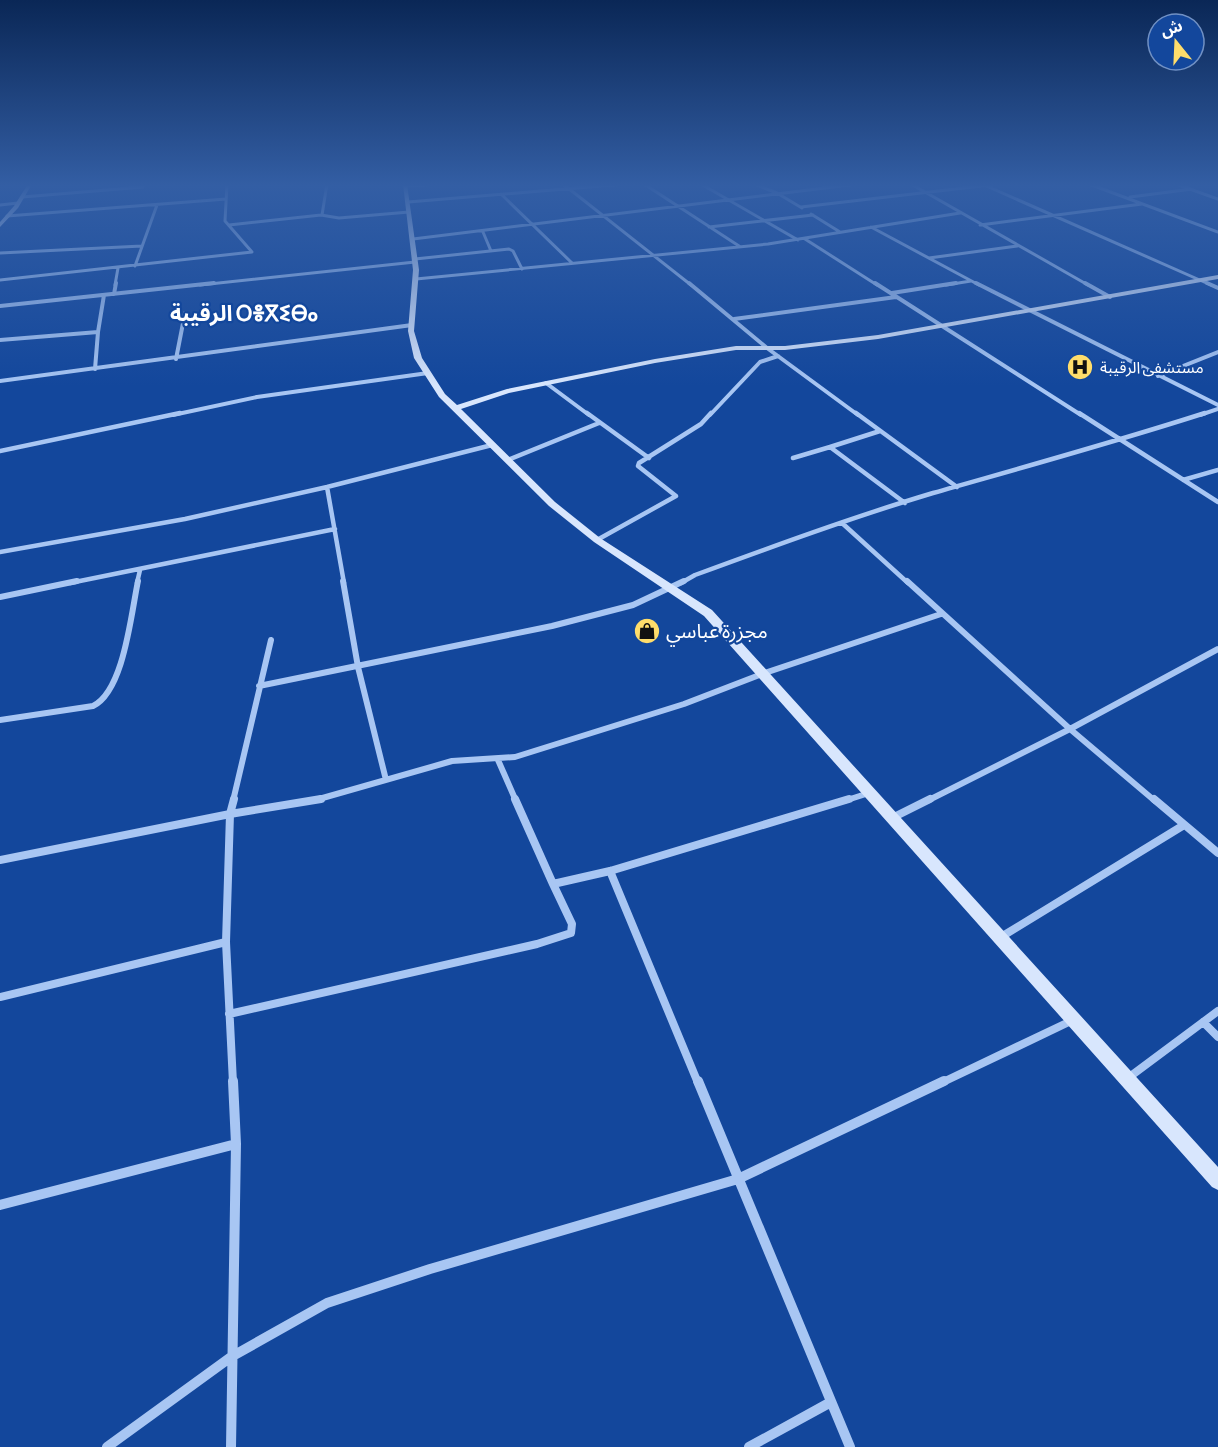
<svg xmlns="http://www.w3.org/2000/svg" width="1218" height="1447" font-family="'Asap Condensed','Noto Sans Arabic','Noto Sans Tifinagh',sans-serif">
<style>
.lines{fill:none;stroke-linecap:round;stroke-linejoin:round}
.street-far5{stroke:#a8c6f3;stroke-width:3}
.street-far4{stroke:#a8c6f3;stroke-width:4}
.street-far3{stroke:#a8c6f3;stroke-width:4.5}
.street-far2{stroke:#a8c6f3;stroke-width:6}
.street-far1{stroke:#a8c6f3;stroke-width:8}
.street{stroke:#a8c6f3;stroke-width:10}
.secondary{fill:#d8e6fd;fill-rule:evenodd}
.labels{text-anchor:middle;stroke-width:4.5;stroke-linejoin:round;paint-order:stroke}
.far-poi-label{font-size:16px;fill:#fff;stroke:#13479c;text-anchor:start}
.poi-label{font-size:20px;fill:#fff;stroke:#13479c;text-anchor:start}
.far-district-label{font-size:22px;font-weight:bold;fill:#fff;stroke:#13479c}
</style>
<rect width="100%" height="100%" fill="#13479c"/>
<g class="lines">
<!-- street-far5 -->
<path class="street-far5" d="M 563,184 L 691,285
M 644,184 L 739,246
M 701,184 L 798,240
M 754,184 L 777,193 L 802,208
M 911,184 L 1088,285
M 982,184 L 1211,285
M 1089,184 L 1218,232
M 1176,184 L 1218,199
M 405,186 L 437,184
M 501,194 L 572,263
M 22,197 L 143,187
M 1130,197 L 1192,189
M 408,202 L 624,184
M 0,205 L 18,203
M 801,207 L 998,184
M 811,214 L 840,232
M 322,215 L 327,184
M 7,216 L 226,199
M 229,225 L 321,215 L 339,218 L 409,212
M 980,225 L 1142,204
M 709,227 L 813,215
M 871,227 L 979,285
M 483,232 L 491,251
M 413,239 L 857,184
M 805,239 L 877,285
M 0,253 L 142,246
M 929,258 L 1017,246
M 415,259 L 509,249 L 513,251 L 522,269
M 135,266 L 157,205
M 416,279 L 768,244 L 960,213
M 0,280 L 252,252 L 225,221 L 227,184
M 115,285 L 118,268
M 200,285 L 415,262
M 946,285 L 971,281"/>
<!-- street-far4 -->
<path class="street-far4" d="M 689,283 L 767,348 L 858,415
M 875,283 L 1081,415
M 976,283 L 1218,405
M 1085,283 L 1110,297
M 1207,283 L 1218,288
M 892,293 L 956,283
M 114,294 L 116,283
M 0,306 L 214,283
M 734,319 L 896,297
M 0,340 L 98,332 L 104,295
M 176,359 L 185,313
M 95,369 L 98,332
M 1158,376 L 1218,352
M 0,381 L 412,325
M 546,383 L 589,415
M 173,415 L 257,397 L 428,373
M 710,415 L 760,362 L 778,356
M 1200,415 L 1218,409"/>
<!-- street-far3 -->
<path class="street-far3" d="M 587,413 L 649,458
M 856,413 L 957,487
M 1079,413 L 1218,502
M 880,431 L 830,447 L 905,503
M 0,451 L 180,413
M 793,458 L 830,447
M 508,460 L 599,423
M 1183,480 L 1218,470
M 327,487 L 344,583
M 842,523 L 908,583
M 597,540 L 676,496 L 638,466 L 639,463 L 701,424 L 711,413
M 0,552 L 185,519 L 327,487 L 492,445
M 70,583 L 335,529
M 137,583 L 140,570
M 681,583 L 695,575 C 774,546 853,517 933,493 C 1024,467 1115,442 1205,413"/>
<!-- street-far2 -->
<path class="street-far2" d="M 343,581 L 358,667 L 386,780
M 907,581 L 1070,729 L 1155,801
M 0,597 L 77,581
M 259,686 L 552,626 L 633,605 L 684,581
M 0,720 L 93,706 C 124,691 131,614 138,581
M 498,760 L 516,801
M 233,801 L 271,640
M 312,801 L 452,761 L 515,757 L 684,704 L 762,674 L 941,614
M 844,801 L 869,793
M 927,801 L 1070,729 L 1218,649"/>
<!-- street-far1 -->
<path class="street-far1" d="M 515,799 L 553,884 L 610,871 L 849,799
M 1154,799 L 1218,853
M 892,818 L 930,799
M 0,860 L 230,814 L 321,799
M 610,871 L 698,1083
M 1001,937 L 1184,825
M 0,997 L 226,942
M 229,1014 L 537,944 L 571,933 L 572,924 L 553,884
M 1203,1022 L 1218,1037
M 1128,1078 L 1218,1011
M 233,1083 L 226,942 L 230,814 L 234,799
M 941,1083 L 1071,1021"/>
<!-- street -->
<path class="street" d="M 698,1081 L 850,1447
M 0,1205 L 236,1144
M 107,1447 L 231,1357 L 327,1303 L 430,1269 L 738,1179 L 944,1081
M 231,1447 L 236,1144 L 233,1081
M 749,1447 L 831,1402"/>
<!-- secondary -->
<path class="secondary" d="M 28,184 L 32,184 L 18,208 L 0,227 L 0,222 L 14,206 Z
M 403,184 L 407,184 L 419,270 L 414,331 L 422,358 L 445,394 L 457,405 L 507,389 L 655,359 L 736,346 L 785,346 L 878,335 L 1218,275 L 1218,279 L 878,339 L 785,350 L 736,350 L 655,363 L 509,393 L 461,409 L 555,502 L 600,538 L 712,610 L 1218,1167 L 1218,1190 L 1212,1187 L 704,616 L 594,542 L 549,506 L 439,397 L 414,358 L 408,331 L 413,270 Z"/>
</g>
<!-- sky -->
<linearGradient id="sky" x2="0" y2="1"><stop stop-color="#0a2756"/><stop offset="0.48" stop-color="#335ea4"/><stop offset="1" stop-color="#335ea4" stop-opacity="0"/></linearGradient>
<rect width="1218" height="386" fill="url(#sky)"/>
<!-- icons -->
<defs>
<g id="hospital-disc" transform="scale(1.35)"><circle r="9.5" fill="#ffdd6b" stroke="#13479c"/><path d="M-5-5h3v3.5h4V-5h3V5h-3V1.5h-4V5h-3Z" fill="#111"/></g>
<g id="shop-disc" transform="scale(1.35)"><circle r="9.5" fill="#ffdd6b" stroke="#13479c"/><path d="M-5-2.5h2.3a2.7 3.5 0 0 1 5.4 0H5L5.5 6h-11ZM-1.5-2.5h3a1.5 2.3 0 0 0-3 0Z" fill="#111"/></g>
</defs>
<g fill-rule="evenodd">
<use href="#hospital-disc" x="1080" y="367"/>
<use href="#shop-disc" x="647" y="631"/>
</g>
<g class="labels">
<!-- far-poi labels -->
<g class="far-poi-label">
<text x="1100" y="373">مستشفى الرقيبة</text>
</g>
<!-- poi labels -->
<g class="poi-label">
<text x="666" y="638">مجزرة عباسي</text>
</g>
<!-- far-district labels -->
<g class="far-district-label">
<text x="244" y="321">الرقيبة ⵔⴻⴳⵉⴱⴰ</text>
</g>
</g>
<!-- north arrow -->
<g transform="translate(1176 42) rotate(342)"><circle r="28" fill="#13479c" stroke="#7191c4" stroke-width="1.5"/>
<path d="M0-4.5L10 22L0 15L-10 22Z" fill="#ffdd6b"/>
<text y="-9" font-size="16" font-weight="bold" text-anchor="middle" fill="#ffffff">ش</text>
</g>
</svg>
